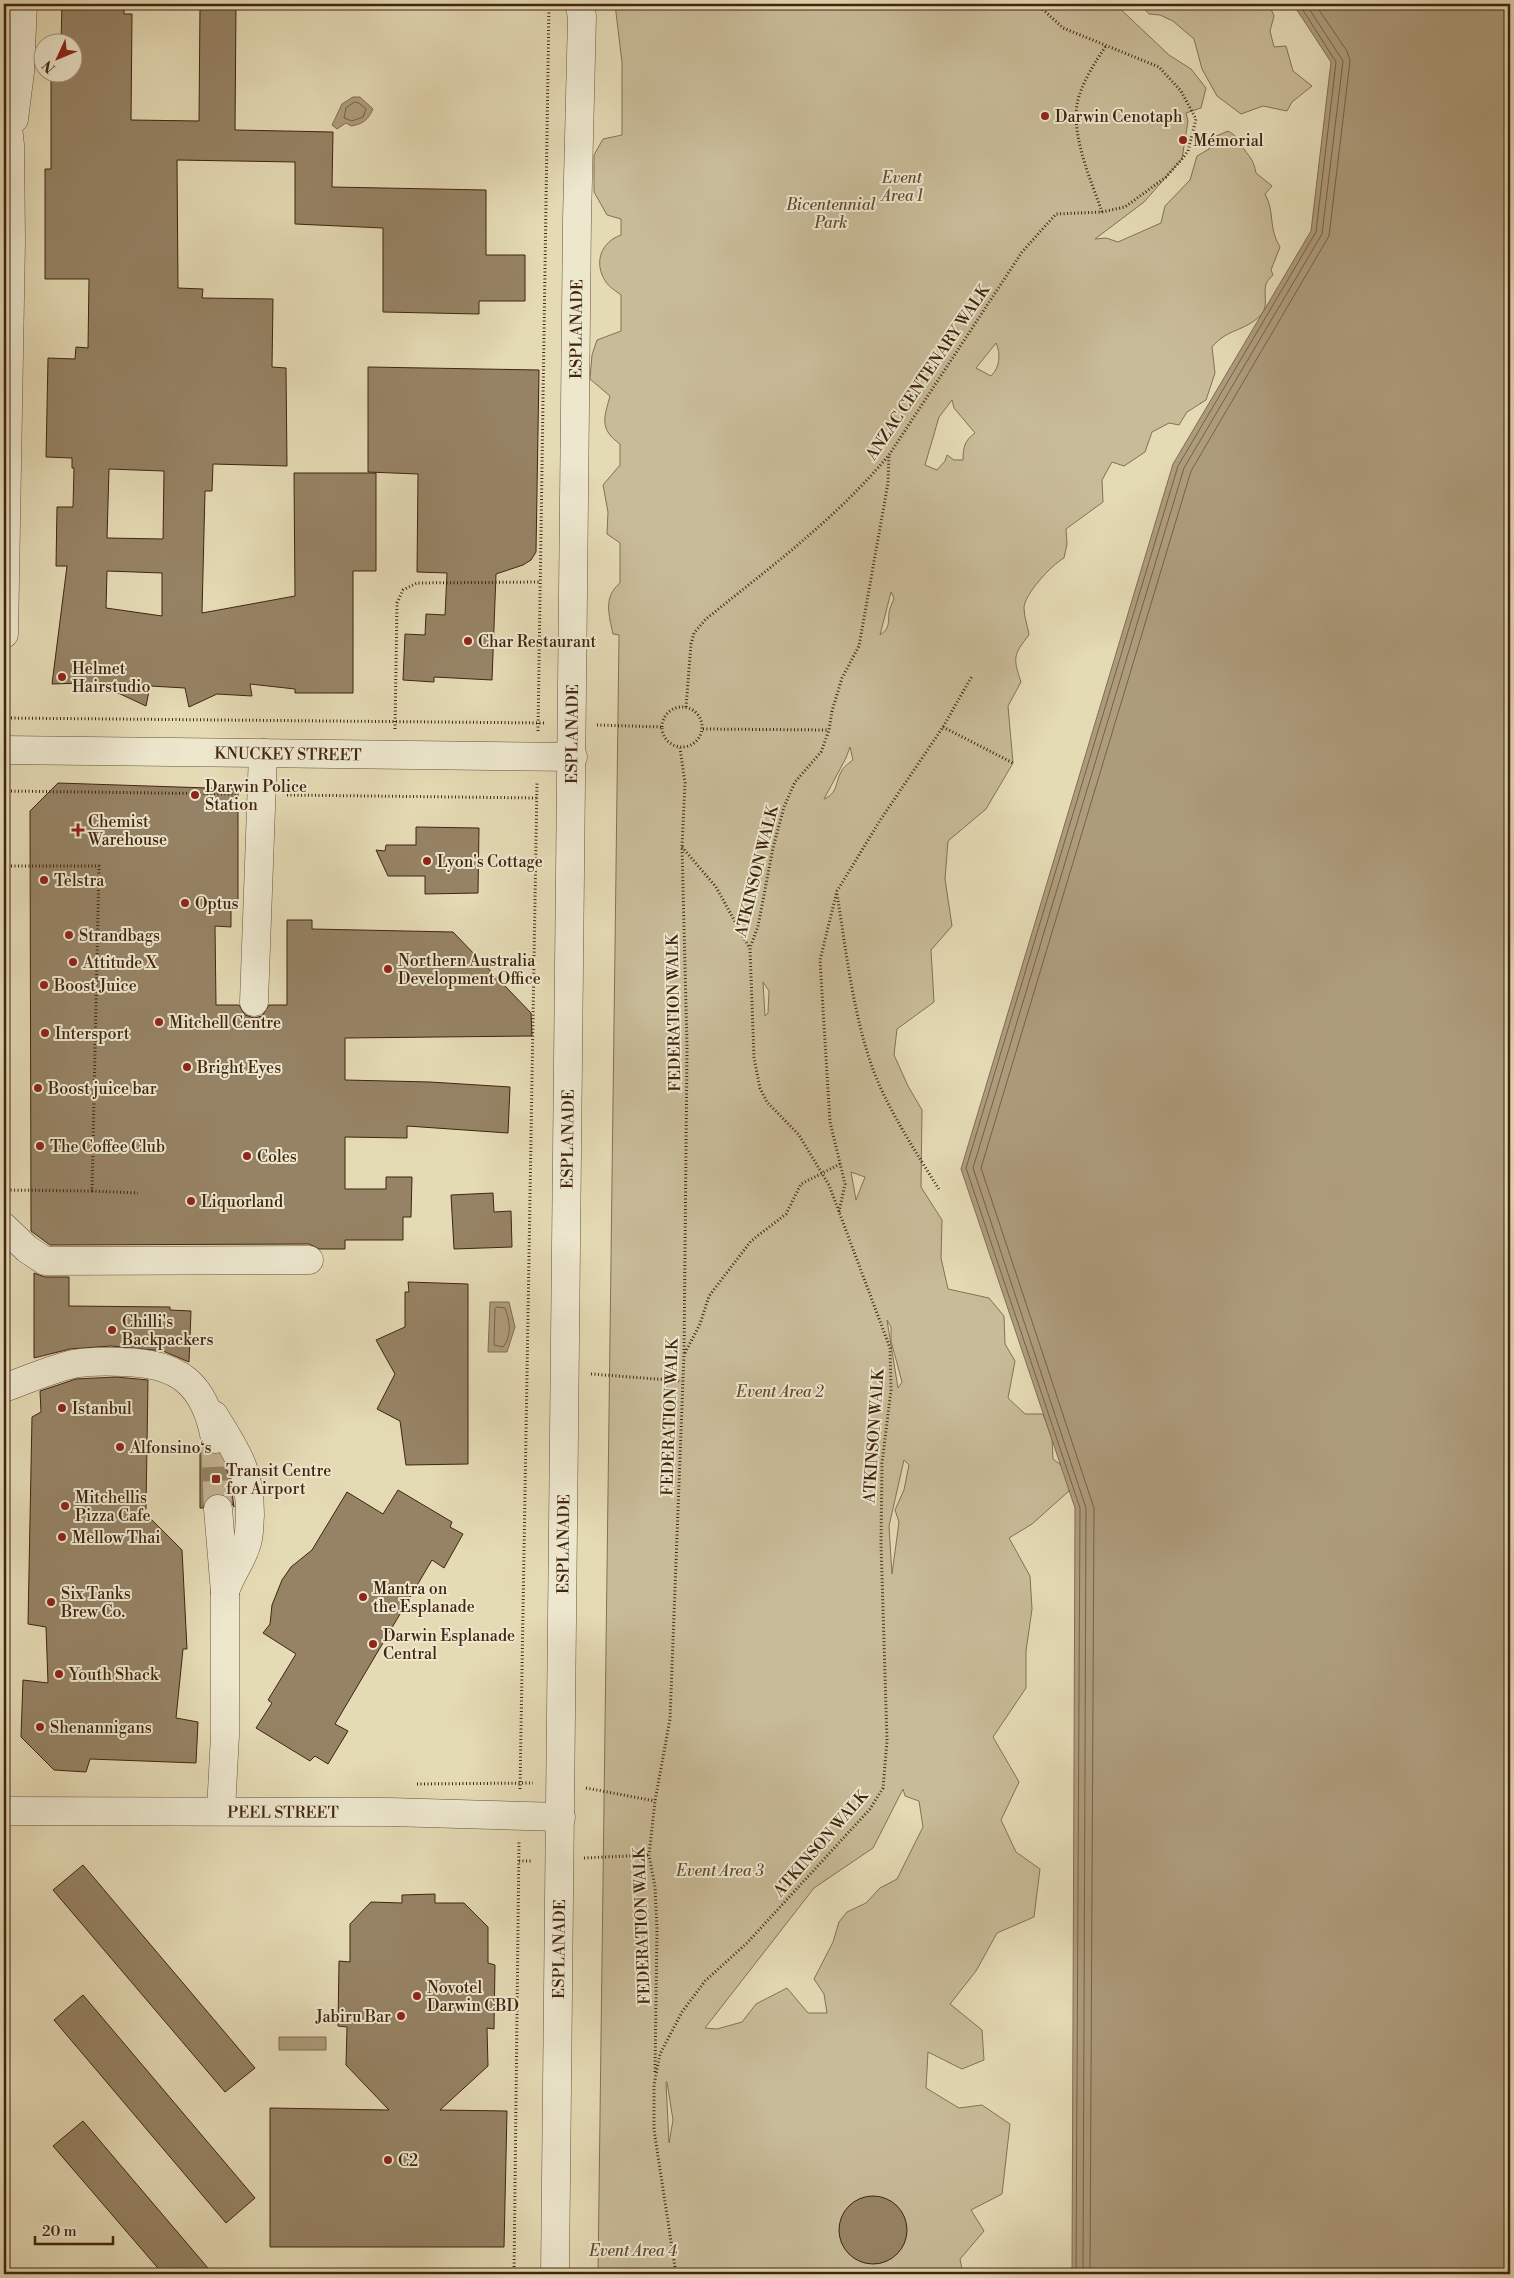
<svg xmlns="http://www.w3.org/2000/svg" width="1514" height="2278" font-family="'Libre Bodoni',serif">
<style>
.green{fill:#c8bb98;stroke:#847054;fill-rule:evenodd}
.water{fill:#ad9c7c;stroke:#826c51}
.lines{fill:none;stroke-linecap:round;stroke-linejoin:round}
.shore{stroke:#776046;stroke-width:1}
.building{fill:#968365;stroke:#412410;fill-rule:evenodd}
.minor-tunnel{stroke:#c3b693;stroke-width:28;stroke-dasharray:28 14;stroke-linecap:butt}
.minor-casing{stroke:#6a5239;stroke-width:29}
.path{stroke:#412410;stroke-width:3;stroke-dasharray:1 2.5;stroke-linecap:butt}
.minor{stroke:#ede7ce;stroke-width:28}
.poi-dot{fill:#8f2418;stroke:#ede7ce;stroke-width:2}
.labels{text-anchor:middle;stroke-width:4;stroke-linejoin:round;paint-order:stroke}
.poi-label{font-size:16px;fill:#412410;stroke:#ede7ce;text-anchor:start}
.park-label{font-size:16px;font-style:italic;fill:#634a32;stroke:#ede7ce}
.street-label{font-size:16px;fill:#412410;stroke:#ede7ce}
</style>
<rect width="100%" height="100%" fill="#e4dab4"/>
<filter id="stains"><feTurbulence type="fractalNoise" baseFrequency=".004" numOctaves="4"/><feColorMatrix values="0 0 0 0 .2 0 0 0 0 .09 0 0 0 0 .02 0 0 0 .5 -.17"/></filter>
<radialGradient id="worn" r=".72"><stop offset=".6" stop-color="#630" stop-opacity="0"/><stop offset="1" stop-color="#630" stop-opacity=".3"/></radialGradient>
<!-- green -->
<path class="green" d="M 615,4 L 1115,4 L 1169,55 L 1191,69 L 1206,88 L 1201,108 L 1186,113 L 1188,121 L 1182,159 L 1144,202 L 1095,239 L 1106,238 L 1118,242 L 1161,223 L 1165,206 L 1190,180 L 1197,156 L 1209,149 L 1214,137 L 1228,131 C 1240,138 1237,140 1244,149 C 1251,159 1254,161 1256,173 L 1272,186 L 1265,194 C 1275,211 1268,228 1280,247 L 1271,270 L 1273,275 C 1271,277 1267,281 1266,284 C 1263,294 1269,306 1261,315 C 1244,332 1228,328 1212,347 L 1215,373 L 1206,400 L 1187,412 L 1179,425 L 1169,423 L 1152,432 L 1145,452 L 1124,466 L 1112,462 L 1102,480 L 1103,502 L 1066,529 L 1067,544 L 1064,558 C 1051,565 1024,595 1024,608 C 1024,617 1028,627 1029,635 C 1013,655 1013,658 1021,682 L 1008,706 L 1013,763 L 986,809 L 948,841 L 945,879 L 952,926 L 931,950 L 934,1002 L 897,1029 L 894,1055 L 908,1086 L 922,1110 L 921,1187 L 942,1220 L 941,1258 L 948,1289 L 989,1298 L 1004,1316 L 1005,1344 L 1015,1361 L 1008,1398 L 1025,1414 L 1043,1414 L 1052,1439 L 1053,1459 L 1066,1469 L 1069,1491 L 1032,1524 L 1009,1538 L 1030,1576 L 1032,1609 L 1026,1651 L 1026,1688 L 993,1737 L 1019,1782 L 1001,1820 L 1016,1852 L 1040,1869 L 1034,1917 L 997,1933 L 976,1971 L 950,2004 L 982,2030 L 984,2060 L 962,2069 L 928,2052 L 926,2088 L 959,2108 L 982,2105 L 1010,2124 L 1002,2194 L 971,2210 L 984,2231 L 960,2259 L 963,2274 L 598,2274 L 619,635 L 613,634 C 609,615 603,597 620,583 L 620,543 L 607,534 L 608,512 L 603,485 L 620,465 L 620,444 C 599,429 604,418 610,396 L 590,379 L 592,355 L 597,340 L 621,331 L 621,295 C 616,291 609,287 606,282 C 593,263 601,242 621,235 L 621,219 L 607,215 L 594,192 L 594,155 L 603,139 L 622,135 L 622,63 ZM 996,343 C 1001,354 1000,367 991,376 L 976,368 ZM 952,400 L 954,408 L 975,433 C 965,440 963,447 963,460 L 954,460 L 947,455 L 945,461 L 937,470 L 925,465 L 939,417 ZM 891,592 L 894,598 C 893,602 889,609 889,613 C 888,624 890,628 880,635 ZM 850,747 L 853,760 C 849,763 843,767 841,772 C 835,783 838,793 824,799 L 846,758 ZM 763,982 L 769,991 L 768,1013 L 765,1016 ZM 851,1172 L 865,1177 L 856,1200 ZM 887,1320 L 891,1327 L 891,1341 L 902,1382 L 898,1388 ZM 904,1460 L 909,1465 L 904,1490 L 895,1510 L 899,1522 L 892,1574 L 889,1526 ZM 903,1789 L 905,1796 L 919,1801 L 923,1827 L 897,1879 L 880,1888 L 866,1903 L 847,1912 L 839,1922 L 833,1942 L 814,1979 L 824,1994 L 827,2013 L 808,2013 L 787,1988 L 756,2004 L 742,2022 L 717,2029 L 705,2028 L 814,1888 L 873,1848 ZM 667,2082 L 673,2120 L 669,2143 L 666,2082 Z
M 1140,4 L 1269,4 L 1274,16 L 1270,31 L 1274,47 L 1286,46 L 1293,71 L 1312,86 L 1292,102 L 1287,111 L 1263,106 L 1241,114 L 1217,96 L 1202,69 L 1194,39 L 1173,21 L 1160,15 L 1149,14 Z"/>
<!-- water -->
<path class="water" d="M 1293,4 L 1510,4 L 1510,2274 L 1072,2274 L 1075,1508 L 961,1169 L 1173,464 L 1311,231 L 1331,62 Z
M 353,97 L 360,97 L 373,109 C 368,120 363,124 351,126 L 346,123 L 337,129 L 332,125 L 342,104 Z
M 490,1302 L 509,1302 L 515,1327 L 507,1352 L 488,1352 Z
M 279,2037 L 326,2037 L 326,2050 L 279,2050 Z"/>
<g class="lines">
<!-- shore -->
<path class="shore" d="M 355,102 L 359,103 L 366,109 L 363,117 L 352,121 L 344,118 L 346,108 Z
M 497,1307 L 505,1308 C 510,1321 512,1336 503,1347 L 494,1345 L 495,1309 Z
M 1076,2274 L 1080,1508 L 966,1168 L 1178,466 L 1316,232 L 1336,62 L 1299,4
M 1083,2274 L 1086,1508 L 973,1168 L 1184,468 L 1322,234 L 1343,61 L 1306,4
M 1090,2274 L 1094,1508 L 981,1168 L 1191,471 L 1329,236 L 1350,61 L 1347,51 L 1315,4"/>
</g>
<!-- building -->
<path class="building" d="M 62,4 L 124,4 L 124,14 L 132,14 L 131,120 L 199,121 L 200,4 L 236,4 L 235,130 L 333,132 L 332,187 L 486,190 L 486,255 L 525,255 L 525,301 L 479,301 L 479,314 L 383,312 L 383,228 L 295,224 L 295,162 L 177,160 L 178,288 L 203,289 L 202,298 L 273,299 L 272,367 L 286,368 L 287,466 L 213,464 L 212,491 L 205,491 L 202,613 L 295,596 L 294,473 L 376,473 L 376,571 L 353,571 L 353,693 L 295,693 L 295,689 L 250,684 L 252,696 L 217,694 L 189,707 L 185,688 L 150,686 L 146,706 L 116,692 L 83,693 L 85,683 L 52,684 L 67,566 L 56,566 L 57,507 L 73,507 L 74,468 L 72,468 L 72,458 L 46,457 L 48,358 L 75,359 L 76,347 L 88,348 L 89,279 L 45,279 L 45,169 L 51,169 L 51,74 L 72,72 L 72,42 L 61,42 ZM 109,469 L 164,471 L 163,539 L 107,538 ZM 107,571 L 162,573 L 162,616 L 106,608 Z
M 368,367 L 539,370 L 536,552 L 531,560 L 523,565 L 496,574 L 492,680 L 434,677 L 434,682 L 403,680 L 405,634 L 425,635 L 426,614 L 445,615 L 447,573 L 417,572 L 418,474 L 368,472 Z
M 58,783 L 238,789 L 238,903 L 231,903 L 231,927 L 215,926 L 216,1005 L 239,1005 L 245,1015 L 254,1018 L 262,1016 L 269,1005 L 287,1005 L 287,920 L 312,920 L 312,929 L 453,932 L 531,1013 L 532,1036 L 345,1038 L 345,1080 L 430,1082 L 510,1087 L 508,1133 L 407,1126 L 407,1138 L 345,1137 L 345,1189 L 386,1189 L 386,1177 L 412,1177 L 411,1217 L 403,1217 L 403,1240 L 345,1240 L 345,1249 L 319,1249 L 309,1244 L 50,1245 L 31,1231 L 30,811 Z
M 416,827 L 479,828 L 478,893 L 425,894 L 425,876 L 388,876 L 376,850 L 385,851 L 386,845 L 416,845 Z
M 493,1193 L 494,1212 L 511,1211 L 512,1247 L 454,1249 L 451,1195 Z
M 34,1273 L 45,1277 L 69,1277 L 69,1306 L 170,1307 L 170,1310 L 191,1311 L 189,1362 L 163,1351 L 111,1346 L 70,1349 L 34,1358 Z
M 408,1282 L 468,1284 L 468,1464 L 406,1465 L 400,1421 L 377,1409 L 395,1374 L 376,1340 L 405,1327 L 405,1292 L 409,1292 Z
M 116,1377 L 148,1380 L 146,1509 L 141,1509 L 182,1550 L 187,1649 L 183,1649 L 176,1718 L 198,1722 L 196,1763 L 90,1759 L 86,1772 L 54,1770 L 21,1737 L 23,1680 L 48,1683 L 46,1627 L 28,1624 L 32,1417 L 41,1412 L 40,1391 L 76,1379 Z
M 200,1443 L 204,1450 L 211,1454 L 219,1454 L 222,1458 L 230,1478 L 234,1507 L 230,1500 L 225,1495 L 217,1493 L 209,1496 L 203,1508 L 200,1508 Z
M 398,1490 L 452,1522 L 450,1527 L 463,1534 L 444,1568 L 432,1560 L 335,1724 L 348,1731 L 328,1764 L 315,1756 L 310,1761 L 256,1728 L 272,1703 L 268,1700 L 296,1654 L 263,1633 L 270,1624 L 272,1605 L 282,1580 L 291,1567 L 312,1550 L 347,1492 L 383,1514 Z
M 83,1865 L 255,2068 L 225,2092 L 53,1890 Z
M 435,1894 L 435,1903 L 464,1903 L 488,1927 L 488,1963 L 495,1965 L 494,2029 L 487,2028 L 488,2066 L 440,2110 L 507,2111 L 504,2247 L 270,2247 L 270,2108 L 389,2110 L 346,2065 L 347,2027 L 338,2026 L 339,1961 L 350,1962 L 350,1924 L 371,1902 L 402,1903 L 402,1895 Z
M 83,1995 L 255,2198 L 226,2223 L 54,2020 Z
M 83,2121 L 213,2274 L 163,2274 L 53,2146 Z
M839 2230a34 34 0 1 1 68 0a34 34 0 1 1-68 0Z"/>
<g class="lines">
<!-- minor-tunnel -->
<path class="minor-tunnel" d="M 215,1439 L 218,1509"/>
<!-- minor casing -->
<g class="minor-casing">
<g id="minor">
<path d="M 4,93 L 10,145 L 11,241 L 4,634"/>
<path d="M 14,119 L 20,72 L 23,4"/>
<path id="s1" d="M 4,750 L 573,757"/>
<path d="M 254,1002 L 263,753"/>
<path d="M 4,1227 L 27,1249 L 45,1261 L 309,1260"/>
<path d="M 4,1388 C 26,1380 49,1370 73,1364 C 90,1361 106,1361 123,1362 C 179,1363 205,1384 215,1439"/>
<path d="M 214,1415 C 237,1453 250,1469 250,1515 C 249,1526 250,1536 246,1546 C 241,1562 230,1575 225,1592"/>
<path d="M 218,1509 L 225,1592 L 225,1735 L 221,1810"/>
<path id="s2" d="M 4,1811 L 390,1812 L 561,1817"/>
<path id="s3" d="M 555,2274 L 577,220 L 582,16 L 579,4"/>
</g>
</g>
<!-- path -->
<path class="path" d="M 1102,212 C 1091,180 1072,139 1077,104 C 1081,84 1095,62 1106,46
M662 727a20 20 0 1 1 40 0a20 20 0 1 1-40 0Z
M 686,707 L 691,644 L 694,633 L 706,619 C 769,568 836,519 889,455 L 1022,252 L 1056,214 L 1102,212 L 1125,207 L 1166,177 L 1182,159 L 1188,151 L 1196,119 L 1181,91 L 1159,67 L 1063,28 L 1037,4
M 4,718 L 546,723
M 597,725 L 662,727
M 943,727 L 1013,763
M 395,729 L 397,603 L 403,590 L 417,583 L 541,582
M 703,729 L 829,730
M 538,731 L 549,4
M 4,791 L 236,794
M 287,795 L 537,798
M 682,847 L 716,887 L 749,947
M 4,866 L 99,866 L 92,1191 L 4,1190
M 837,894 C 846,950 852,1006 870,1061 C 884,1104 916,1152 940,1191
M 92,1191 L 138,1193
M 839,1212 L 845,1184 L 830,1122 L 820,960 L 837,891 L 881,819 L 943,727 L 972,676
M 685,1353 L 700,1324 L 709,1296 L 751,1241 L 786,1214 L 801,1184 L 840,1164
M 591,1374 L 682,1381
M 417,1784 L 533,1783
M 586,1788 L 655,1801
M 520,1789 L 537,783
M 584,1858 L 649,1855
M 519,1861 L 533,1861
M 655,2072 L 657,1929 L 655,1887 L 649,1855 L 655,1801 L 670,1719 L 684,1354 L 687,1046 L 682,847 L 685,783 L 680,748
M 514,2274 L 519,1842
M 676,2274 L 654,2130 L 654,2085 L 660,2054 L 682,2012 L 705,1981 L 747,1943 L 870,1809 L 883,1788 L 887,1741 L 881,1543 L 882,1463 L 891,1390 L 890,1348 L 829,1185 L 799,1135 L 767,1102 L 760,1088 L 754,1058 L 750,948 L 758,926 L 773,848 L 784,807 L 795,782 L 821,752 L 829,730 L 832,711 L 842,678 L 859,646 L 888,483 L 889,455"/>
<!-- minor -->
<use href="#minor" class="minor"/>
</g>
<!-- markers -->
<g class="poi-dot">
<circle cx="1045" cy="116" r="5"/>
<circle cx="1183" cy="140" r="5"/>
<circle cx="468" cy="641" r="5"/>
<circle cx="62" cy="677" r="5"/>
<circle cx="195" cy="795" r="5"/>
<path d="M75.5 822.5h5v5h5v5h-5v5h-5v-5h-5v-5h5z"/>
<circle cx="427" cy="861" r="5"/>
<circle cx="44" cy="880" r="5"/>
<circle cx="185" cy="903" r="5"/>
<circle cx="69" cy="935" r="5"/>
<circle cx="73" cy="962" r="5"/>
<circle cx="388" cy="969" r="5"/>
<circle cx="44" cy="985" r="5"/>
<circle cx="159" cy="1022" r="5"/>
<circle cx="45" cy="1033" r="5"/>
<circle cx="187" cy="1067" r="5"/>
<circle cx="38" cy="1088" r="5"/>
<circle cx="40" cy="1146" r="5"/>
<circle cx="247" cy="1156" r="5"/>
<circle cx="191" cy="1201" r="5"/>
<circle cx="112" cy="1330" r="5"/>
<circle cx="62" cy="1408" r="5"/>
<circle cx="120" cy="1447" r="5"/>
<rect x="211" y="1474" width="10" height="10" rx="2.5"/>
<circle cx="65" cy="1506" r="5"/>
<circle cx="62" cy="1537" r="5"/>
<circle cx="363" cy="1597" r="5"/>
<circle cx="51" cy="1602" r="5"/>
<circle cx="373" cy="1644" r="5"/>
<circle cx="59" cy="1674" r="5"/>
<circle cx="40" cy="1727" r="5"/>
<circle cx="417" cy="1996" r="5"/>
<circle cx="401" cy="2016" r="5"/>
<circle cx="388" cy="2160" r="5"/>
</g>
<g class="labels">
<!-- poi labels -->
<g class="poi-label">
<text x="1055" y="122">Darwin Cenotaph</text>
<text x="1193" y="146">Mémorial</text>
<text x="478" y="647">Char Restaurant</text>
<text x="72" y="674">Helmet<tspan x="72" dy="18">Hairstudio</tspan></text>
<text x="205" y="792">Darwin Police<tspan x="205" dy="18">Station</tspan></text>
<text x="88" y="827">Chemist<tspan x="88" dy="18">Warehouse</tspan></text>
<text x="437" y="867">Lyon's Cottage</text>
<text x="54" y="886">Telstra</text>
<text x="195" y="909">Optus</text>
<text x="79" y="941">Strandbags</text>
<text x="398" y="966">Northern Australia<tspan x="398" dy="18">Development Office</tspan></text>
<text x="83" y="968">Attitude X</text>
<text x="54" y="991">Boost Juice</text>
<text x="169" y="1028">Mitchell Centre</text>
<text x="55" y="1039">Intersport</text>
<text x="197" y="1073">Bright Eyes</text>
<text x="48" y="1094">Boost juice bar</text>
<text x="50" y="1152">The Coffee Club</text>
<text x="257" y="1162">Coles</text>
<text x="201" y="1207">Liquorland</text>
<text x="122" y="1327">Chilli's<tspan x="122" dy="18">Backpackers</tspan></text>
<text x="72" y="1414">Istanbul</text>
<text x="130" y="1453">Alfonsino‘s</text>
<text x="226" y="1476">Transit Centre<tspan x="226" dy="18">for Airport</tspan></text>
<text x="75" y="1503">Mitchellis<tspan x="75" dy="18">Pizza Cafe</tspan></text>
<text x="72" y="1543">Mellow Thai</text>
<text x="373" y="1594">Mantra on<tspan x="373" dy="18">the Esplanade</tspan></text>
<text x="61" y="1599">Six Tanks<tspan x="61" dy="18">Brew Co.</tspan></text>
<text x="383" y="1641">Darwin Esplanade<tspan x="383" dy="18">Central</tspan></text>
<text x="69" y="1680">Youth Shack</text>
<text x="50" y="1733">Shenannigans</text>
<text x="427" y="1993">Novotel<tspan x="427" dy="18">Darwin CBD</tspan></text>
<text x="391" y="2022" text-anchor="end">Jabiru Bar</text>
<text x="398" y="2166">C2</text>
</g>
<!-- park labels -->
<g class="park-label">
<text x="902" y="183">Event<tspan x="902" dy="18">Area 1</tspan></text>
<text x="831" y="210">Bicentennial<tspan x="831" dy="18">Park</tspan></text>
<text x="780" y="1397">Event Area 2</text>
<text x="720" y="1876">Event Area 3</text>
<text x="633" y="2256">Event Area 4</text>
</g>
<!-- street labels -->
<g class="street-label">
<text dy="6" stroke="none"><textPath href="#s3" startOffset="1945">ESPLANADE</textPath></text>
<text transform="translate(927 372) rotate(-56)" y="6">ANZAC CENTENARY WALK</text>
<text dy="6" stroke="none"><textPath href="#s3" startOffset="1540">ESPLANADE</textPath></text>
<text dy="6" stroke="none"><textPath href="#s1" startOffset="284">KNUCKEY STREET</textPath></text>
<text transform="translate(756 871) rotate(-76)" y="6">ATKINSON WALK</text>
<text transform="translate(673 1013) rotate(-91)" y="6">FEDERATION WALK</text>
<text dy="6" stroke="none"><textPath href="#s3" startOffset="1135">ESPLANADE</textPath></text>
<text transform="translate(669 1417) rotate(-88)" y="6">FEDERATION WALK</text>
<text transform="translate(873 1436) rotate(-86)" y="6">ATKINSON WALK</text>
<text dy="6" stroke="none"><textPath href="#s3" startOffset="730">ESPLANADE</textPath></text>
<text dy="6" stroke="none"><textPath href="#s2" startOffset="279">PEEL STREET</textPath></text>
<text transform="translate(820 1843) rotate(-49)" y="6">ATKINSON WALK</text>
<text transform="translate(641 1926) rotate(-92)" y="6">FEDERATION WALK</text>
<text dy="6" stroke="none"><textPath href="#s3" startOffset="325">ESPLANADE</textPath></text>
</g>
</g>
<!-- margin -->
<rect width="1514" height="2278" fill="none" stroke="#e4dab4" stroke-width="20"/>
<rect x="5" y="5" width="1504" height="2268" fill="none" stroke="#412410" stroke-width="2.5"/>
<rect x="10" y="10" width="1494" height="2258" fill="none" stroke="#412410"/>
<!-- north arrow -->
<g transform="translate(58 58) rotate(226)"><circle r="24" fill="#ede7ce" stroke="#a89982"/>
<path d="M0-4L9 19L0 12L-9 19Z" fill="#8f2418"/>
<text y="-8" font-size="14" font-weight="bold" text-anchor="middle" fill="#412410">N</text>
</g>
<!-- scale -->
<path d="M35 2236v8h78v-8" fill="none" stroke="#412410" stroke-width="2.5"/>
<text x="42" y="2236" font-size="15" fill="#412410" stroke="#ede7ce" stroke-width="4" paint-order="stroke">20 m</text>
<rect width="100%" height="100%" filter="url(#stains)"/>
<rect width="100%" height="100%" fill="url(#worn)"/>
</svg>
